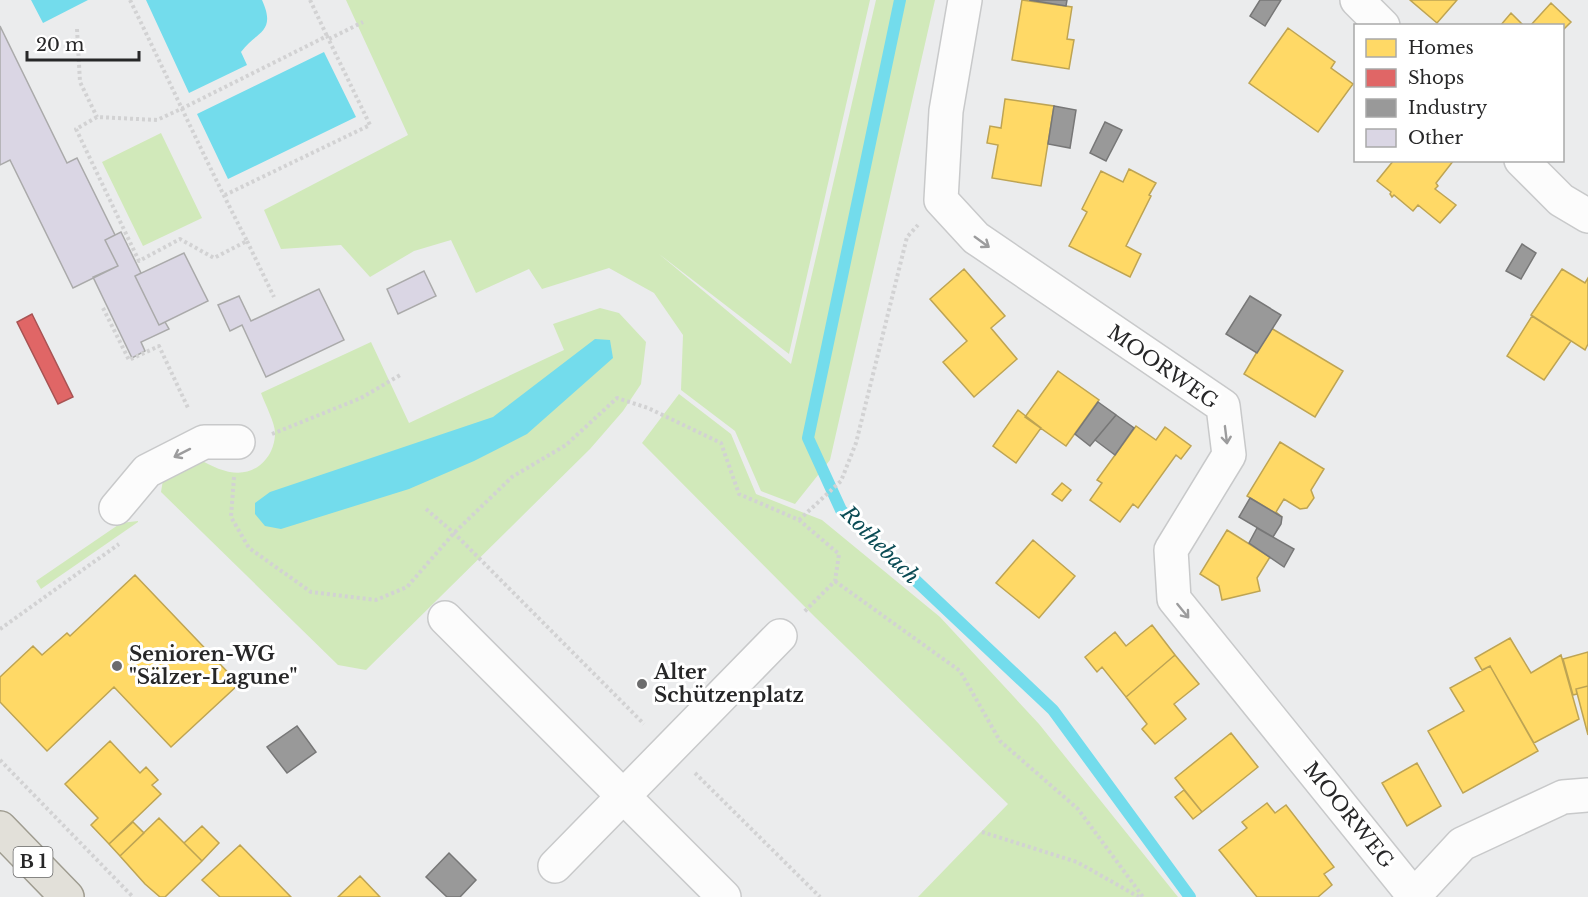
<svg xmlns="http://www.w3.org/2000/svg" width="1588" height="897" font-family="'Libre Baskerville',serif">
<style>
.green{fill:#d1e9ba}
.water{fill:#73dcec}
.homes{fill:#ffd966;stroke:#bea453;stroke-width:1.5}
.shops{fill:#e06666;stroke:#a85353;stroke-width:1.5}
.industry{fill:#999;stroke:#777;stroke-width:1.5}
.lines{fill:none;stroke-linecap:round;stroke-linejoin:round}
.stream{stroke:#73dcec;stroke-width:12}
.building{fill:#dad6e4;stroke:#aaa;stroke-width:1.5}
.minor-casing{stroke:#c8c9ca;stroke-width:36}
.major-casing{stroke:#9f9c90;stroke-width:36}
.path{stroke:#d2d2d3;stroke-width:4;stroke-dasharray:3 3;stroke-linecap:butt}
.minor{stroke:#fcfcfc;stroke-width:33}
.major{stroke:#e2e0d9;stroke-width:33}
.oneway{stroke:#9c9c9d}
.poi-dot{fill:#6c6c6d;stroke:#fff;stroke-width:2}
.labels{text-anchor:middle;stroke-width:6;stroke-linejoin:round;paint-order:stroke}
.shield{fill:#fff;stroke:#686868;stroke-width:1.5}
.shield-label{font-size:18px;font-weight:bold;fill:#272728}
.street-label{font-size:20px;fill:#272728;stroke:#fff}
.poi-label{font-size:20px;font-weight:bold;fill:#272728;stroke:#fff;text-anchor:start}
.water-label{font-size:21px;font-style:italic;fill:#0b4c55;stroke:#fff}
</style>
<rect width="100%" height="100%" fill="#ebeced"/>
<!-- green -->
<path class="green" d="M 346,0 L 870,0 L 789,354 L 659,254 L 791,364 L 876,0 L 935,0 L 830,460 L 795,504 L 761,491 L 735,431 L 681,390 L 683,335 L 654,293 L 609,268 L 542,289 L 529,269 L 476,293 L 451,240 L 414,251 L 370,277 L 341,245 L 281,249 L 264,210 L 408,135 Z
M 161,133 L 202,218 L 143,246 L 102,162 Z
M 600,308 L 619,313 L 646,342 L 641,384 L 623,411 L 590,449 L 366,670 L 338,665 L 161,492 L 163,480 L 199,459 C 221,472 247,482 266,459 C 272,452 275,442 275,433 C 275,423 265,404 261,393 L 371,342 L 409,423 L 564,350 L 553,324 Z
M 679,394 L 731,434 L 756,494 L 822,520 L 940,617 L 1039,724 L 1178,897 L 918,897 L 1008,804 L 815,617 L 642,443 Z
M 138,521 L 138,522 L 41,589 L 36,581 L 121,523 Z"/>
<!-- water -->
<path class="water" d="M 31,0 L 88,0 L 43,23 Z
M 146,0 L 262,0 C 277,33 256,31 241,52 L 247,65 L 189,93 Z
M 324,52 L 356,117 L 228,179 L 197,114 Z
M 595,339 L 610,340 L 613,358 L 527,434 L 474,461 L 409,489 L 281,529 L 265,526 L 255,514 L 255,503 L 270,492 L 493,417 Z"/>
<!-- homes -->
<path class="homes" d="M 1022,0 L 1072,7 L 1067,39 L 1074,40 L 1069,69 L 1012,60 Z
M 1410,0 L 1457,0 L 1437,23 Z
M 1551,3 L 1571,22 L 1562,31 L 1562,26 L 1530,26 Z
M 1511,13 L 1524,26 L 1500,26 Z
M 1288,28 L 1335,62 L 1331,68 L 1353,84 L 1318,132 L 1249,83 Z
M 1005,99 L 1054,106 L 1041,186 L 992,178 L 998,145 L 987,143 L 990,126 L 1001,128 Z
M 1394,160 L 1454,160 L 1436,183 L 1438,186 L 1435,189 L 1456,205 L 1440,223 L 1418,205 L 1413,211 L 1394,195 L 1392,197 L 1390,194 L 1391,192 L 1377,181 Z
M 1129,169 L 1156,183 L 1149,195 L 1151,196 L 1126,246 L 1141,254 L 1130,277 L 1069,246 L 1087,212 L 1082,209 L 1101,171 L 1123,182 Z
M 964,269 L 1005,316 L 991,328 L 1017,359 L 974,397 L 943,362 L 967,341 L 930,299 Z
M 1562,269 L 1585,283 L 1588,278 L 1588,344 L 1585,350 L 1531,315 Z
M 1532,316 L 1571,341 L 1544,380 L 1507,356 Z
M 1271,328 L 1343,371 L 1315,417 L 1244,374 Z
M 1058,371 L 1099,400 L 1066,446 L 1025,417 Z
M 1018,410 L 1041,428 L 1016,463 L 993,446 Z
M 1136,426 L 1156,440 L 1165,427 L 1191,446 L 1181,459 L 1176,455 L 1138,508 L 1133,504 L 1120,522 L 1090,500 L 1102,483 L 1097,480 Z
M 1280,442 L 1324,469 L 1311,490 L 1314,498 L 1307,508 L 1300,509 L 1284,499 L 1276,512 L 1282,517 L 1247,496 Z
M 1062,483 L 1071,490 L 1062,501 L 1052,494 Z
M 1227,530 L 1270,557 L 1257,578 L 1260,591 L 1222,600 L 1219,586 L 1200,574 Z
M 1033,540 L 1075,576 L 1039,618 L 996,583 Z
M 135,575 L 239,684 L 171,747 L 114,687 L 47,751 L 0,702 L 0,677 L 33,646 L 42,655 L 67,633 L 70,636 Z
M 1152,625 L 1175,655 L 1126,697 L 1102,667 L 1097,672 L 1085,657 L 1115,632 L 1126,646 Z
M 1510,638 L 1531,673 L 1561,655 L 1579,719 L 1534,743 L 1490,666 L 1482,670 L 1475,658 Z
M 1588,652 L 1588,686 L 1576,689 L 1577,694 L 1573,695 L 1563,659 Z
M 1175,655 L 1199,684 L 1174,704 L 1186,719 L 1155,744 L 1142,729 L 1147,724 L 1126,697 Z
M 1490,666 L 1538,751 L 1463,793 L 1428,731 L 1464,711 L 1450,688 Z
M 1588,686 L 1588,735 L 1576,689 Z
M 1231,733 L 1258,767 L 1202,812 L 1175,778 Z
M 110,741 L 140,773 L 146,767 L 158,780 L 152,785 L 161,794 L 109,844 L 91,825 L 98,818 L 65,784 Z
M 1417,763 L 1441,806 L 1407,826 L 1382,783 Z
M 1184,790 L 1202,812 L 1193,819 L 1175,797 Z
M 1267,803 L 1275,813 L 1286,805 L 1334,867 L 1324,874 L 1332,885 L 1318,897 L 1257,897 L 1219,850 L 1247,828 L 1242,822 Z
M 159,818 L 202,861 L 165,897 L 160,897 L 145,884 L 120,856 Z
M 133,822 L 144,833 L 120,856 L 109,844 Z
M 202,826 L 219,843 L 202,861 L 184,843 Z
M 240,845 L 291,897 L 220,897 L 202,880 Z
M 360,876 L 380,897 L 338,897 Z"/>
<!-- shops -->
<path class="shops" d="M 32,314 L 73,397 L 58,404 L 17,322 Z"/>
<!-- industry -->
<path class="industry" d="M 1029,0 L 1067,0 L 1066,6 Z
M 1260,0 L 1281,0 L 1265,26 L 1250,16 Z
M 1054,106 L 1076,110 L 1070,148 L 1048,144 Z
M 1105,122 L 1122,130 L 1106,161 L 1090,153 Z
M 1522,244 L 1536,253 L 1521,279 L 1506,271 Z
M 1250,296 L 1281,315 L 1257,353 L 1226,334 Z
M 1098,402 L 1116,415 L 1090,446 L 1075,434 Z
M 1116,415 L 1134,428 L 1115,455 L 1095,440 Z
M 1250,498 L 1282,517 L 1281,524 L 1273,537 L 1239,517 Z
M 1257,528 L 1294,549 L 1284,567 L 1249,543 Z
M 297,726 L 316,752 L 287,773 L 267,747 Z
M 449,853 L 476,880 L 460,897 L 447,897 L 426,877 Z"/>
<g class="lines">
<!-- stream -->
<path class="stream" d="M 900,0 L 808,438 L 841,510 L 1053,710 L 1190,897"/>
</g>
<!-- building -->
<path class="building" d="M 0,26 L 67,163 L 77,158 L 115,235 L 105,240 L 118,266 L 73,288 L 10,160 L 0,165 Z
M 121,232 L 141,273 L 135,276 L 159,325 L 165,322 L 169,329 L 141,342 L 145,351 L 132,358 L 93,277 L 118,266 L 105,240 Z
M 184,253 L 208,301 L 159,325 L 135,276 Z
M 424,271 L 436,296 L 398,314 L 387,289 Z
M 319,289 L 344,340 L 266,377 L 242,325 L 230,331 L 218,305 L 239,296 L 251,321 Z"/>
<g class="lines">
<!-- minor casing -->
<g class="minor-casing">
<path id="minor" d="M 965,0 L 946,111 L 941,200 L 976,238 L 1223,406 L 1229,455 L 1171,550 L 1174,599 L 1414,896
M 1357,0 L 1383,26
M 1521,160 L 1561,200 L 1588,216
M 116,508 L 147,471 L 204,442 L 238,442
M 445,618 L 724,897
M 555,866 L 780,636
M 1413,897 L 1462,844 L 1563,797 L 1588,795"/>
</g>
<!-- major casing -->
<g class="major-casing">
<path id="major" d="M 0,828 L 67,897"/>
</g>
<!-- path -->
<path class="path" d="M 130,0 C 169,80 206,162 247,241 L 214,258 L 180,239 L 139,261 L 76,129 L 97,117 L 157,120 L 183,108 L 327,36 L 370,125 L 225,195
M 310,0 L 327,36
M 77,29 L 80,82 L 97,117
M 329,39 L 363,22
M 247,241 L 274,297
M 103,308 L 129,360 L 159,346 L 189,410
M 272,434 L 361,398 L 402,374
M 234,477 L 231,517 L 249,548 L 311,592 L 376,600 L 407,587 L 454,533 L 512,477 L 566,445 L 617,398 L 648,408 L 721,443 L 739,494 L 799,520 L 839,554 L 835,581 L 804,612
M 426,509 L 454,533 L 644,724
M 799,520 L 841,481 L 856,443 L 907,237 L 918,225
M 835,581 L 960,671 L 1000,741 L 1078,809 L 1143,897
M 0,629 L 119,544
M 0,760 L 133,897
M 695,773 L 820,897
M 982,832 L 1077,862 L 1139,897"/>
<!-- minor -->
<use href="#minor" class="minor"/>
<!-- major -->
<use href="#major" class="major"/>
</g>
<!-- one-way arrows -->
<defs><path id="oneway-shaft" d="M-6 0H5M1.5-3L5.5 0L1.5 3" fill="none" stroke-width="1.6" stroke-linecap="round" stroke-linejoin="round" transform="scale(1.5)"/></defs>
<g class="oneway">
<use href="#oneway-shaft" transform="translate(982 242) rotate(36)"/>
<use href="#oneway-shaft" transform="translate(1226 435) rotate(83)"/>
<use href="#oneway-shaft" transform="translate(182 453) rotate(153)"/>
<use href="#oneway-shaft" transform="translate(1183 611) rotate(51)"/>
</g>
<!-- markers -->
<g class="poi-dot">
<circle cx="117" cy="666" r="6"/>
<circle cx="642" cy="684" r="6"/>
</g>
<g class="labels">
<!-- shield labels -->
<rect class="shield" x="13.5" y="847" width="39" height="30" rx="4.5"/>
<g class="shield-label">
<text x="33" y="868">B 1</text>
</g>
<!-- street labels -->
<g class="street-label">
<text transform="translate(1163 367) rotate(35)" y="7">MOORWEG</text>
<text transform="translate(1349 815) rotate(51)" y="7">MOORWEG</text>
</g>
<!-- poi labels -->
<g class="poi-label">
<text x="129" y="661">Senioren-WG<tspan x="129" dy="23">"Sälzer-Lagune"</tspan></text>
<text x="654" y="679">Alter<tspan x="654" dy="23">Schützenplatz</tspan></text>
</g>
<!-- water labels -->
<g class="water-label">
<text transform="translate(880 545) rotate(45)" y="7">Rothebach</text>
</g>
</g>
<!-- legend -->
<rect x="1354" y="24" width="210" height="138" fill="#ffffff" stroke="#a9a9a9" stroke-width="1.5"/>
<rect x="1366" y="39" width="30" height="18" fill="#ffd966" stroke="#a9a9a9" stroke-width="1.5"/>
<text x="1408" y="54" font-size="18" fill="#272728">Homes</text>
<rect x="1366" y="69" width="30" height="18" fill="#e06666" stroke="#a9a9a9" stroke-width="1.5"/>
<text x="1408" y="84" font-size="18" fill="#272728">Shops</text>
<rect x="1366" y="99" width="30" height="18" fill="#999999" stroke="#a9a9a9" stroke-width="1.5"/>
<text x="1408" y="114" font-size="18" fill="#272728">Industry</text>
<rect x="1366" y="129" width="30" height="18" fill="#dad6e4" stroke="#a9a9a9" stroke-width="1.5"/>
<text x="1408" y="144" font-size="18" fill="#272728">Other</text>
<!-- scale -->
<path d="M27 51v9h112v-9" fill="none" stroke="#272728" stroke-width="3"/>
<text x="36" y="51" font-size="18" fill="#272728" stroke="#ffffff" stroke-width="4.5" paint-order="stroke">20 m</text>
</svg>
